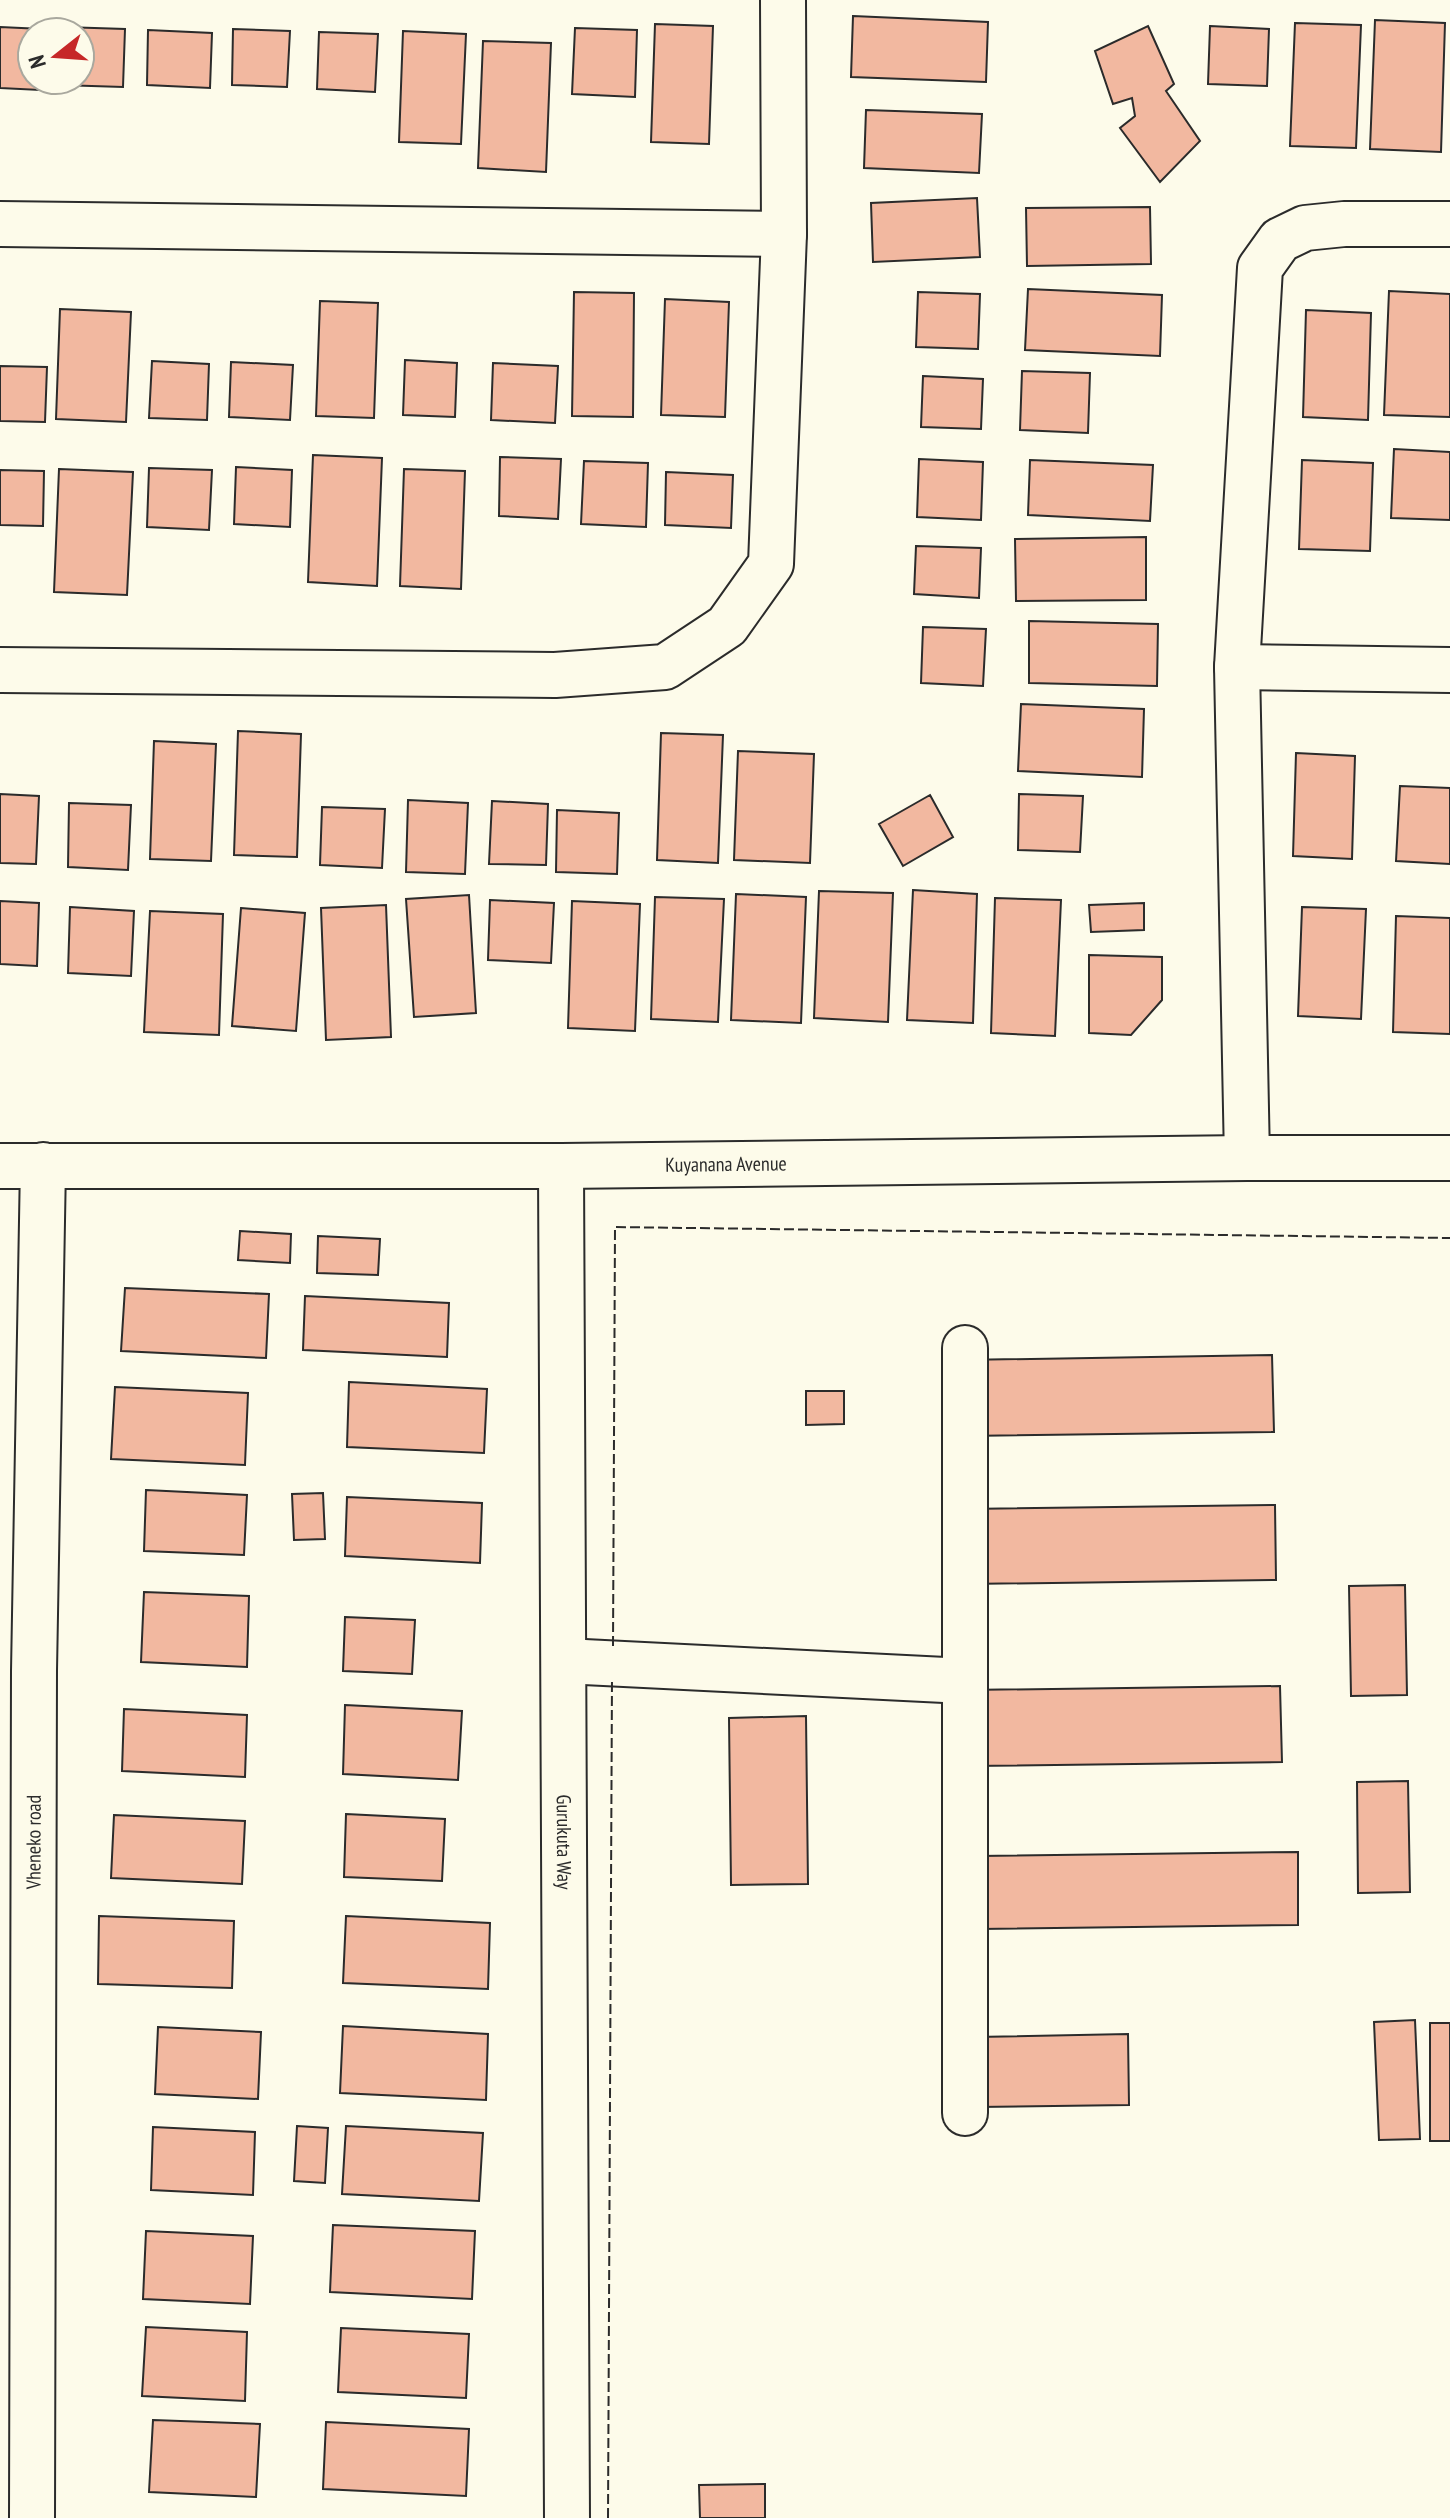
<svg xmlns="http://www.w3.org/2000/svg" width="1450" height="2518" font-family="'PT Sans Narrow',sans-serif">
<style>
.building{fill:#f2b8a0;stroke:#2b2b2b;stroke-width:2}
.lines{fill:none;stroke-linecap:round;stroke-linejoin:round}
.minor-casing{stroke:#2b2b2b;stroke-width:48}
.minor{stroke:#fdfbea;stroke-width:44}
.fence{stroke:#2b2b2b;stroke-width:2;stroke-dasharray:10 4;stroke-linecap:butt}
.labels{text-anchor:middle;stroke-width:6;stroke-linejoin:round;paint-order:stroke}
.street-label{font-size:20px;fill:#2b2b2b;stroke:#fdfbea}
</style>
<rect width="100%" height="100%" fill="#fdfbea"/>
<!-- building -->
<path class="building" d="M 853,16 L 988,22 L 986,82 L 851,77 Z
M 1375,20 L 1445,23 L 1441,152 L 1370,149 Z
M 1295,23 L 1361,25 L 1356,148 L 1290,146 Z
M 655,24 L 713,26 L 709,144 L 651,142 Z
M 1148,26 L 1174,84 L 1166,91 L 1200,141 L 1160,182 L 1120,128 L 1135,116 L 1132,98 L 1113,104 L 1095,51 Z
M 1210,26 L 1269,29 L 1267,86 L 1208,84 Z
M 0,27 L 42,29 L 42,32 L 32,32 L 32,80 L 41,80 L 40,90 L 0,88 Z
M 63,27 L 125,29 L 123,87 L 60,85 L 61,80 L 80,80 L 80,32 L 63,32 Z
M 575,28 L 637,30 L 635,97 L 572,94 Z
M 233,29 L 290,31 L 287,87 L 232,85 Z
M 148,30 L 212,33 L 210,88 L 147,85 Z
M 403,31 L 466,34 L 461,144 L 399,142 Z
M 319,32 L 378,34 L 375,92 L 317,89 Z
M 483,41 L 551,43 L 546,172 L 478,168 Z
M 866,110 L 982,114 L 979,173 L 864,168 Z
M 977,198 L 980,257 L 873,262 L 871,203 Z
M 1150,207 L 1151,264 L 1027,266 L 1026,208 Z
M 1028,289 L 1162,295 L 1160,356 L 1025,350 Z
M 1389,291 L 1450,294 L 1450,417 L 1384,415 Z
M 574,292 L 634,293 L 633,417 L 572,416 Z
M 918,292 L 980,294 L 978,349 L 916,347 Z
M 665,299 L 729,302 L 725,417 L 661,415 Z
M 320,301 L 378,303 L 374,418 L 316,416 Z
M 60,309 L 131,312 L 126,422 L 56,419 Z
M 1306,310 L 1371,313 L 1368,420 L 1303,417 Z
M 405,360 L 457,363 L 455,417 L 403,415 Z
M 152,361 L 209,364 L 207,420 L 149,418 Z
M 231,362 L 293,365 L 290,420 L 229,417 Z
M 493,363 L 558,366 L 555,423 L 491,420 Z
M 0,366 L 47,367 L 45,422 L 0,421 Z
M 1022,371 L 1090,373 L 1088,433 L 1020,430 Z
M 923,376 L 983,379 L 981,429 L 921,427 Z
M 1394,449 L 1450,452 L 1450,520 L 1391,518 Z
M 313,455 L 382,458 L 377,586 L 308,582 Z
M 500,457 L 561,459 L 558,519 L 499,516 Z
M 919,459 L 983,462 L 981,520 L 917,517 Z
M 1030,460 L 1153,465 L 1150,521 L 1028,515 Z
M 1302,460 L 1373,463 L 1370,551 L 1299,549 Z
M 584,461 L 648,463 L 646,527 L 581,524 Z
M 236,467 L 292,470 L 290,527 L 234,524 Z
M 149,468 L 212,470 L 209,530 L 147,527 Z
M 59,469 L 133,472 L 127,595 L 54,592 Z
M 404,469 L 465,471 L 461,589 L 400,586 Z
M 0,470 L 44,471 L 43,526 L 0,525 Z
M 666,472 L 733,475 L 731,528 L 665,525 Z
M 1146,537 L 1146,600 L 1016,601 L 1015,539 Z
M 916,546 L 981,548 L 979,598 L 914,594 Z
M 1029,621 L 1158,624 L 1157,686 L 1029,683 Z
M 923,627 L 986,629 L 983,686 L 921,683 Z
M 1021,704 L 1144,709 L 1142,777 L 1018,771 Z
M 238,731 L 301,734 L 297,857 L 234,855 Z
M 661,733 L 723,735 L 718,863 L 657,860 Z
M 154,741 L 216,744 L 211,861 L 150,859 Z
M 738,751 L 814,754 L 810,863 L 734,860 Z
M 1296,753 L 1355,756 L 1352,859 L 1293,856 Z
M 1400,786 L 1450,788 L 1450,864 L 1396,861 Z
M 0,794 L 39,796 L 36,864 L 0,863 Z
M 1019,794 L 1083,796 L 1080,852 L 1018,850 Z
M 930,795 L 953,837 L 903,866 L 879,824 Z
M 408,800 L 468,803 L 465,874 L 406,872 Z
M 492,801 L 548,804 L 546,865 L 489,864 Z
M 69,803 L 131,805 L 128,870 L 68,867 Z
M 322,807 L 385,809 L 382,868 L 320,865 Z
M 557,810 L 619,813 L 617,874 L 556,872 Z
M 913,890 L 977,894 L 973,1023 L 907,1020 Z
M 819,891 L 893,893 L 888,1022 L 814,1018 Z
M 736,894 L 806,897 L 801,1023 L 731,1020 Z
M 469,895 L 476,1013 L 414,1017 L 406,899 Z
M 655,897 L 724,899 L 718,1022 L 651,1019 Z
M 995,898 L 1061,900 L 1055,1036 L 991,1033 Z
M 490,900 L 554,903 L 551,963 L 488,960 Z
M 0,901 L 39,903 L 37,966 L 0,964 Z
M 572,901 L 640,904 L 635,1031 L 568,1028 Z
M 1144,903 L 1144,930 L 1091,932 L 1089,905 Z
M 386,905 L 391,1037 L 326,1040 L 321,908 Z
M 70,907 L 134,911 L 131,976 L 68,973 Z
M 1302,907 L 1366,909 L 1361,1019 L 1298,1016 Z
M 241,908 L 305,913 L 296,1031 L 232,1026 Z
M 150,911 L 223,914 L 219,1035 L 144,1032 Z
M 1396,916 L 1450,918 L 1450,1034 L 1393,1032 Z
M 1089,955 L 1162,957 L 1162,1000 L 1131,1035 L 1089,1033 Z
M 240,1231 L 291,1234 L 290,1263 L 238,1260 Z
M 318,1236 L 380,1239 L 378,1275 L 317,1273 Z
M 125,1288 L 269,1294 L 266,1358 L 121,1351 Z
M 305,1296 L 449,1303 L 447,1357 L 303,1350 Z
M 1272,1355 L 1274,1432 L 965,1436 L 963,1360 Z
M 349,1382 L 487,1389 L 484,1453 L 347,1447 Z
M 115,1387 L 248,1393 L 245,1465 L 111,1459 Z
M 806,1391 L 844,1391 L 844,1424 L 806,1425 Z
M 146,1490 L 247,1495 L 244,1555 L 144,1551 Z
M 323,1493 L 325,1539 L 294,1540 L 292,1494 Z
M 347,1497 L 482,1503 L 480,1563 L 345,1556 Z
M 1275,1505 L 1276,1580 L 968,1584 L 967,1509 Z
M 1405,1585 L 1407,1695 L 1351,1696 L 1349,1586 Z
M 144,1592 L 249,1596 L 247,1667 L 141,1662 Z
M 345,1617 L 415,1620 L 412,1674 L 343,1671 Z
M 1280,1686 L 1282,1762 L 970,1766 L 968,1690 Z
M 345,1705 L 462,1711 L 458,1780 L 343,1774 Z
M 124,1709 L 247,1715 L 245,1777 L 122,1771 Z
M 806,1716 L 808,1884 L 731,1885 L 729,1718 Z
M 1408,1781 L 1410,1892 L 1358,1893 L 1357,1782 Z
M 346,1814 L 445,1819 L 442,1881 L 344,1877 Z
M 114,1815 L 245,1821 L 242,1884 L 111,1878 Z
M 1298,1852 L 1298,1925 L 980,1929 L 979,1856 Z
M 99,1916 L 234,1921 L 232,1988 L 98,1984 Z
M 346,1916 L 490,1923 L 488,1989 L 343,1983 Z
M 1415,2020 L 1420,2139 L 1379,2140 L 1374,2022 Z
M 1430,2023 L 1450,2023 L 1450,2141 L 1430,2141 Z
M 343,2026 L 488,2034 L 486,2100 L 340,2093 Z
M 158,2027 L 261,2032 L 258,2099 L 155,2094 Z
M 1128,2034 L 1129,2105 L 977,2107 L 975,2037 Z
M 297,2126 L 328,2128 L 325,2183 L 294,2181 Z
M 346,2126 L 483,2133 L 479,2201 L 342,2194 Z
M 153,2127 L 255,2132 L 253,2195 L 151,2190 Z
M 333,2225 L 475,2231 L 472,2299 L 330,2292 Z
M 146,2231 L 253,2236 L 250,2304 L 143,2299 Z
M 146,2327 L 247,2332 L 245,2401 L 142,2396 Z
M 341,2328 L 469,2334 L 466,2398 L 338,2392 Z
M 153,2420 L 260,2424 L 256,2497 L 149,2492 Z
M 326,2422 L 469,2429 L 466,2496 L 323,2489 Z
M 765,2484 L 765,2518 L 700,2518 L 699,2485 Z"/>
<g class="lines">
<!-- minor casing -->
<g class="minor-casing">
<g id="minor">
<path d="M 0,224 L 784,234"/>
<path d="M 1237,667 L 1450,670"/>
<path d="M 0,670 L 555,675 L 665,667 L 727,626 L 771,564 L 784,234 L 783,0"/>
<path d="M 1247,1158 L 1237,667 L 1260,268 L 1280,240 L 1305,228 L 1344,224 L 1450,224"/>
<path id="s1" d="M 0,1166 L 561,1166 L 1247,1158 L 1450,1158"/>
<path id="s2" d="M 561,1166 L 567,2518"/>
<path d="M 965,1348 L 965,2113"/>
<path d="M 564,1661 L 965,1681"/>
<path id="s3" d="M 32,2518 L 34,1671 L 43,1165"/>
</g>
</g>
<!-- minor -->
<use href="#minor" class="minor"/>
<!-- fence -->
<path class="fence" d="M 613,1646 L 615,1227 L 1450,1238
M 608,2518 L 612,1678"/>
</g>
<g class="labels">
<!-- street labels -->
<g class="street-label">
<text dy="7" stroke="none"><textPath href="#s1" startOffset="726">Kuyanana Avenue</textPath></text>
<text dy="7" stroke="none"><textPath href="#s3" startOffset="676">Vheneko road</textPath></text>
<text dy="7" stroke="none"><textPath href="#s2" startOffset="676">Gurukuta Way</textPath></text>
</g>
</g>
<!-- north arrow -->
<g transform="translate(56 56) rotate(253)"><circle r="38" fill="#fdfbea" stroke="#a9a89e" stroke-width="2"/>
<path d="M0-6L14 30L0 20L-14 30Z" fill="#c62828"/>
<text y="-12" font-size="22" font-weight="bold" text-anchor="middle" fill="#2b2b2b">N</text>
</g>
</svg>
